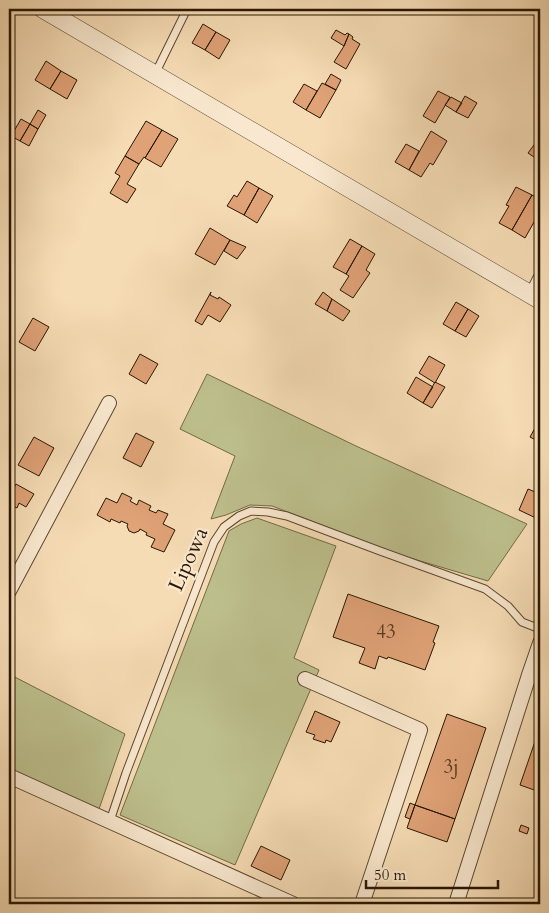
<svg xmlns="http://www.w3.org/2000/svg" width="549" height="913" font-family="Cardo,serif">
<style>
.green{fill:#bdc08d;stroke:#726b47}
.building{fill:#e0a277;stroke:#281601}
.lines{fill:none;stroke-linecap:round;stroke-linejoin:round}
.service-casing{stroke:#5c482e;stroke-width:9}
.minor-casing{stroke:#5c482e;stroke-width:16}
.tertiary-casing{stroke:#5c482e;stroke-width:19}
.service{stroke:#f9e8cf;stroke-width:7}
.minor{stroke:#f9e8cf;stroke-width:14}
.tertiary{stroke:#f9e8cf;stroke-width:18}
.labels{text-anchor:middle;stroke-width:4.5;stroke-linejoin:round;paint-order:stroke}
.number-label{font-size:19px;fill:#56391e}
.street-label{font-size:21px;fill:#281601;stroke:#f9e8cf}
</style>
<rect width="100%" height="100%" fill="#f6dcb5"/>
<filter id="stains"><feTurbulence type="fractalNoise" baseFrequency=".004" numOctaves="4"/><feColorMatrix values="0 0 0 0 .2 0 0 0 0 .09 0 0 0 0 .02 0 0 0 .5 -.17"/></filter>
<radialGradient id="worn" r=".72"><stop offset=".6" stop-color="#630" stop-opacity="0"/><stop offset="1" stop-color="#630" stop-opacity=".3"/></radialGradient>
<!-- green -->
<path class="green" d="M 207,374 L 356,446 L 527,524 L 488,581 L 400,555 L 272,506 L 250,505 L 226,515 L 211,519 L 235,456 L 180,429 Z
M 257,518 L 336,546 L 294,658 L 319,670 L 235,865 L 120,815 L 229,531 L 241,524 Z
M 9,674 L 125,734 L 99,809 L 9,768 Z"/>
<!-- building -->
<path class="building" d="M 203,24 L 216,32 L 205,50 L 192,43 Z
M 336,30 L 345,35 L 347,33 L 349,34 L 344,46 L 331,38 Z
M 216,32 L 230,40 L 219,59 L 205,50 Z
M 349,34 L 353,37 L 352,39 L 360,44 L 346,69 L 334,62 L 344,46 Z
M 46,61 L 61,71 L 50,89 L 35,80 Z
M 61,71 L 77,80 L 67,99 L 50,89 Z
M 331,74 L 341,80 L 336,90 L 325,84 Z
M 322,83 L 336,90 L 320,118 L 306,110 Z
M 304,84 L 317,91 L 306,110 L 293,102 Z
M 438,91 L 450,97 L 435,123 L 423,116 Z
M 465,96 L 477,103 L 468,118 L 456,112 Z
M 451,97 L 462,103 L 456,112 L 445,105 Z
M 38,110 L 46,115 L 38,129 L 30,124 Z
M 21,119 L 30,124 L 20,141 L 11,136 Z
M 146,121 L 162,130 L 145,158 L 144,157 L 139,164 L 125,156 Z
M 30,124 L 38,129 L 29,146 L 20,141 Z
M 162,130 L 178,139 L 161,167 L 145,158 Z
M 431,131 L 447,141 L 433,165 L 430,163 L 421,177 L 409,170 Z
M 540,137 L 540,161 L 528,153 Z
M 406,144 L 419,151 L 409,170 L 395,162 Z
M 125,156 L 139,164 L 127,184 L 136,189 L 127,203 L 110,193 L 120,176 L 115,173 Z
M 247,181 L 259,188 L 244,215 L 227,206 L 234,195 L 237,197 Z
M 516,187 L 532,195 L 512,230 L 499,223 L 509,206 L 506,205 Z
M 259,188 L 273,196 L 257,223 L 244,215 Z
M 532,195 L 540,200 L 540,216 L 538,215 L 525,238 L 512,230 Z
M 210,228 L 230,240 L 215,265 L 195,254 Z
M 350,239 L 362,246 L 346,274 L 333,267 Z
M 230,240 L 246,247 L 237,259 L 224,251 Z
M 362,246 L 375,254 L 366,270 L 370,273 L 353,298 L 340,290 L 349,276 L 346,274 Z
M 211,292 L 210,295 L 218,299 L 219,297 L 231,305 L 220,322 L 208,315 L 202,325 L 195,321 Z
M 323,292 L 332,299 L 327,311 L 315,304 Z
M 332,299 L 350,311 L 343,321 L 327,311 Z
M 456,302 L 468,309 L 455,331 L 443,324 Z
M 468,309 L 479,316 L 466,337 L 455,331 Z
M 33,318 L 49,327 L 35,351 L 19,342 Z
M 140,354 L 158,364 L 146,384 L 129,374 Z
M 429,356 L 445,365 L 435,383 L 419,373 Z
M 416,377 L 433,387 L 423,403 L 407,393 Z
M 435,382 L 445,387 L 432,408 L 423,403 Z
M 540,419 L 540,437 L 538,441 L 530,437 Z
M 136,433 L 154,442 L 141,467 L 123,458 Z
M 34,437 L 54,448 L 39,476 L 18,465 Z
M 16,484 L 34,494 L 26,507 L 19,503 L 17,508 L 11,505 L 14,500 L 9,497 Z
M 528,489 L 540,494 L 540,520 L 519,510 Z
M 122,493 L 132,498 L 130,501 L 137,505 L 139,500 L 151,506 L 149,510 L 156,513 L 158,510 L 168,514 L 163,524 L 175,530 L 164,552 L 151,547 L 155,539 L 146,535 L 147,533 L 140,529 L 139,531 L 134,533 L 129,531 L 127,526 L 128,524 L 121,521 L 120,523 L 111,519 L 110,522 L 97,515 L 106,498 L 117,503 Z
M 348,594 L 439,626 L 433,642 L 435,643 L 425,670 L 388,657 L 387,659 L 379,656 L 375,669 L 359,663 L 365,648 L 333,637 Z
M 315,711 L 340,722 L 331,742 L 326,740 L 325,743 L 313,739 L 315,735 L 306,732 Z
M 447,714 L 486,728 L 455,819 L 415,805 Z
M 540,727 L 540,792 L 520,785 Z
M 410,803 L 415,805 L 410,819 L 405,817 Z
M 415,805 L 455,819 L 447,842 L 407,828 Z
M 521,825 L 529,828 L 527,834 L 519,831 Z
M 261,846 L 290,860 L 281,880 L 251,866 Z"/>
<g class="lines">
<!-- service casing -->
<g class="service-casing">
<path id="service" d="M 155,74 L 187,9
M 110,821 L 126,773 L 214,542 L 224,527 L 239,516 L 251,511 L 268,512 L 287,516 L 380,551 L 485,589 L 508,606 L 522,622 L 540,629"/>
</g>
<!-- minor casing -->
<g class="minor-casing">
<path id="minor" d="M 532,295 L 540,279
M 9,591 L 109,403
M 305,679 L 420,730 L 362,904
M 9,776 L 293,904
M 456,904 L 530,672 L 540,643"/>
</g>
<!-- tertiary casing -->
<g class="tertiary-casing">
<path id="tertiary" d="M 43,9 L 540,300"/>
</g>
<!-- service -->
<use href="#service" class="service"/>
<!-- minor -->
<use href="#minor" class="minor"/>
<!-- tertiary -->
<use href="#tertiary" class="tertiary"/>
</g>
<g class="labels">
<!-- number labels -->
<g class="number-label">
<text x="386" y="638">43</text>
<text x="451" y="773">3j</text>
</g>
<!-- street labels -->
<g class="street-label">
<text transform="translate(188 559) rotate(-66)" y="7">Lipowa</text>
</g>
</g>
<!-- margin -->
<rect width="549" height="913" fill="none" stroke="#f6dcb5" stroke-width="30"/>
<rect x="10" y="10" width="529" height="893" fill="none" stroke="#281601" stroke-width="2.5"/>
<rect x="15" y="15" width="519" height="883" fill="none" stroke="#281601"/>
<!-- scale -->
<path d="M366 880v8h132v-8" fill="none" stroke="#281601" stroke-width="2.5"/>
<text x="374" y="880" font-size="15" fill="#281601" stroke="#f9e8cf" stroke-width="4" paint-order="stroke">50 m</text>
<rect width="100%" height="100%" filter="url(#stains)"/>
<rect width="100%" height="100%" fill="url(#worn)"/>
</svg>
